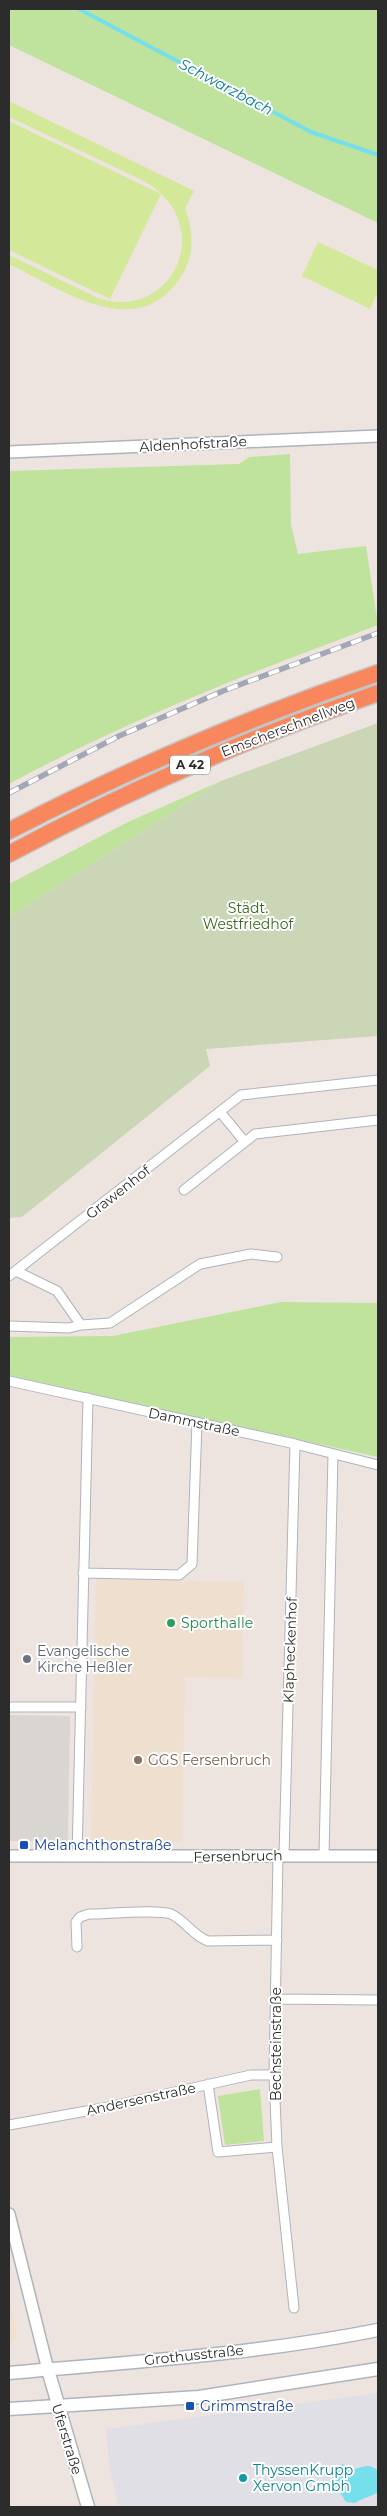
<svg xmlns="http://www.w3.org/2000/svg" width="387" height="2516" font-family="Montserrat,sans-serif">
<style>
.industrial{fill:#e0dfe6}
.education{fill:#eedfcf}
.green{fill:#bfe29d}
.cemetery{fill:#cbd6b6}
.pitch{fill:#d4e899}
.plaza{fill:#d9d5d1}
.water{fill:#75dfeb}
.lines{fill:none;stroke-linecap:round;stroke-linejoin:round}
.stream{stroke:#75dfeb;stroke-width:4}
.minor-casing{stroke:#afb3bc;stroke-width:11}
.tertiary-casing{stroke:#afb3bc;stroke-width:14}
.secondary-casing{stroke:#afb3bc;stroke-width:15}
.motorway-casing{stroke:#c4c4c4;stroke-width:19}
.minor{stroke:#fff;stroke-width:9}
.tertiary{stroke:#fff;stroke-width:11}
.secondary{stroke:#fff;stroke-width:12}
.motorway{stroke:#f9875d;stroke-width:16}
.rail-casing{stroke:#a1a7b5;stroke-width:5.5}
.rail{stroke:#fff;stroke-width:4;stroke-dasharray:11;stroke-linecap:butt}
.leisure-dot{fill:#2e9e5b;stroke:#fff;stroke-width:2}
.worship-dot{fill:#6b7280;stroke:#fff;stroke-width:2}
.education-dot{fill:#8d6e63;stroke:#fff;stroke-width:2}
.transit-dot{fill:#1a4fb4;stroke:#fff;stroke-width:2}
.culture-dot{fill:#0f9aa8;stroke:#fff;stroke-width:2}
.labels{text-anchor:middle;stroke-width:4;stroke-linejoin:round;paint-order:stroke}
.shield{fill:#fff;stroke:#6b6b6b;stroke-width:1}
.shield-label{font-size:12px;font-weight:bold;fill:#2c2c2c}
.street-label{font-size:14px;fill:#2c2c2c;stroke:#fff}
.park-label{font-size:14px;fill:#38681d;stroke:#fff}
.leisure-label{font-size:14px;fill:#27864d;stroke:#fff;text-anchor:start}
.worship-label{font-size:14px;fill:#5b616d;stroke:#fff;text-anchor:start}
.education-label{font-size:14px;fill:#785e54;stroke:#fff;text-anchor:start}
.transit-label{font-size:14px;fill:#164399;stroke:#fff;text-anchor:start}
.culture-label{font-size:14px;fill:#0d838f;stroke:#fff;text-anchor:start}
.water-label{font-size:15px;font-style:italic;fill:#12819a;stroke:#fff}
</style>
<rect width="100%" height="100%" fill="#ede4df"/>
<!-- industrial -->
<path class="industrial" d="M 378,2393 L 378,2507 L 119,2507 L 110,2469 L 106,2429 Z"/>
<!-- education -->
<path class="education" d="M 96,1579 L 244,1582 L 242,1678 L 185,1677 L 182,1842 L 91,1841 Z
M 9,2301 L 17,2334 L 9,2349 Z"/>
<!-- green -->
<path class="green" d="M 9,9 L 378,9 L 378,223 L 9,45 Z
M 290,454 L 291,525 L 298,554 L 366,546 L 378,625 C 252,672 127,720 9,784 L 9,471 L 239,464 L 249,457 Z
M 221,781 L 9,917 L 9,884 L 128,822 Z
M 281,1302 L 378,1303 L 378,1457 L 9,1376 L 9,1337 L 113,1336 Z
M 260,2089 L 264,2141 L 225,2145 L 218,2096 Z"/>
<!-- cemetery -->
<path class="cemetery" d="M 378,723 L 378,1036 L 206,1049 L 210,1066 L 22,1217 L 9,1218 L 9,917 L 221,781 Z"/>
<!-- pitch -->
<path class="pitch" d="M 9,101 L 194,191 L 185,208 C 194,231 195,257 180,278 C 136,344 61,289 9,264 L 9,255 L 98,298 C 174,323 219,222 142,180 L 9,117 Z
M 9,121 L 161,194 L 110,299 L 9,250 Z
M 318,242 L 378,270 L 378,292 L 370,309 L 302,276 Z"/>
<!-- plaza -->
<path class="plaza" d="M 9,1715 L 70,1716 L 68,1841 L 9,1841 Z"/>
<!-- water -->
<path class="water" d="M 343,2464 L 352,2470 C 362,2467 370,2462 378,2471 L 378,2492 C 371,2497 364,2497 355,2503 L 346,2502 L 332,2479 C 333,2471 335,2466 343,2464 Z"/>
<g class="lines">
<!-- stream -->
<path class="stream" d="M 79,9 L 311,132 L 378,155"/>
<!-- minor casing -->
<g class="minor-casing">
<path id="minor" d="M 221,1113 L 244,1141
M 184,1190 L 255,1134 L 378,1120
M 16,1271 L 57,1291 L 81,1325 L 110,1323 L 200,1264 L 251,1254 L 277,1257
M 9,1276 L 241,1095 L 378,1080
M 9,1326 L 69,1328 L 81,1325
M 9,1381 L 295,1444 L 378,1465
M 83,1573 L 179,1575 L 192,1564 L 197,1422
M 9,1707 L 81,1707
M 278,1855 L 274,2075 L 277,2147 L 294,2308
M 284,1855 L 295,1444
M 324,1855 L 333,1454
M 77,1856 L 88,1398
M 77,1947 L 76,1922 L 80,1917 L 89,1914 C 106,1914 158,1909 171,1914 C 186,1921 192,1935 208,1941 L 277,1940
M 275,1999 L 378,2000
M 208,2084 L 218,2152 L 277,2147
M 9,2125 L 103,2108 L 251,2075 L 274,2075"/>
</g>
<!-- tertiary casing -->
<g class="tertiary-casing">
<path id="tertiary" d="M 9,452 L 378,436
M 9,1856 L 378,1856
M 9,2214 L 48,2370"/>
</g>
<!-- secondary casing -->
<g class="secondary-casing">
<path id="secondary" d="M 48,2370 L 88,2507
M 9,2373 C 132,2362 257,2354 378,2330
M 9,2409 L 199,2397 L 378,2369"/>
</g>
<!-- motorway casing -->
<g class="motorway-casing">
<path id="motorway" d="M 9,831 C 128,769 251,717 378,673
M 9,854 C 128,790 251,737 378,693"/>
</g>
<!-- minor -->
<use href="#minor" class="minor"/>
<!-- tertiary -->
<use href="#tertiary" class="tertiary"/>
<!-- secondary -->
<use href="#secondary" class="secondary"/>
<!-- motorway -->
<use href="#motorway" class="motorway"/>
<!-- rail casing -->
<g class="rail-casing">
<path id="rail" d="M 9,793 L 119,736 L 223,691 L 378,633"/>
</g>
<!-- rail -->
<use href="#rail" class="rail"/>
</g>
<!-- markers -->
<circle class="leisure-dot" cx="171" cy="1623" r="5"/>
<circle class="worship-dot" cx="27" cy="1659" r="5"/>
<circle class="education-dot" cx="138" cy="1760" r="5"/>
<g class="transit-dot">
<rect x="19" y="1840" width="10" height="10" rx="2.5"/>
<rect x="185" y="2401" width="10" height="10" rx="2.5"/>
</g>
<circle class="culture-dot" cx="243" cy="2478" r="5"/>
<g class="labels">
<!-- shield labels -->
<rect class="shield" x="170" y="755.5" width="40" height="19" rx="4"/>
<g class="shield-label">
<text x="190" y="769">A 42</text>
</g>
<!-- street labels -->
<g class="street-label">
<text transform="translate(193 444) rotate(-3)" y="5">Aldenhofstraße</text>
<text transform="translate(288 727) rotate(-21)" y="5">Emscherschnellweg</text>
<text transform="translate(118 1192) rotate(-38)" y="5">Grawenhof</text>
<text transform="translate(194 1422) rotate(12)" y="5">Dammstraße</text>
<text transform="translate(290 1650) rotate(-88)" y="5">Klapheckenhof</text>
<text transform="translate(238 1856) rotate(-1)" y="5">Fersenbruch</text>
<text transform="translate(276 2044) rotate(-90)" y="5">Bechsteinstraße</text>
<text transform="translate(141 2099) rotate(-12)" y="5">Andersenstraße</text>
<text transform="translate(194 2355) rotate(-6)" y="5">Grothusstraße</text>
<text transform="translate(67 2439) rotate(73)" y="5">Uferstraße</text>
</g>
<!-- park labels -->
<g class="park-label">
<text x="248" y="913">Städt.<tspan x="248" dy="16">Westfriedhof</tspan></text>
</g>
<!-- leisure labels -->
<g class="leisure-label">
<text x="181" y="1628">Sporthalle</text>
</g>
<!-- worship labels -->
<g class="worship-label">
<text x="37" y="1656">Evangelische<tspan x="37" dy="16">Kirche Heßler</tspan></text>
</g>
<!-- education labels -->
<g class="education-label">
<text x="148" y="1765">GGS Fersenbruch</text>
</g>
<!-- transit labels -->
<g class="transit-label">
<text x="34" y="1850">Melanchthonstraße</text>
<text x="200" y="2411">Grimmstraße</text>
</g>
<!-- culture labels -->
<g class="culture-label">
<text x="253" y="2475">ThyssenKrupp<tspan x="253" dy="16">Xervon Gmbh</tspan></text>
</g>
<!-- water labels -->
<g class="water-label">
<text transform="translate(226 87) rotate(28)" y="5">Schwarzbach</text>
</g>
</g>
<!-- border -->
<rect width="387" height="2516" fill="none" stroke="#2c2c2c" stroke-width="20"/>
</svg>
